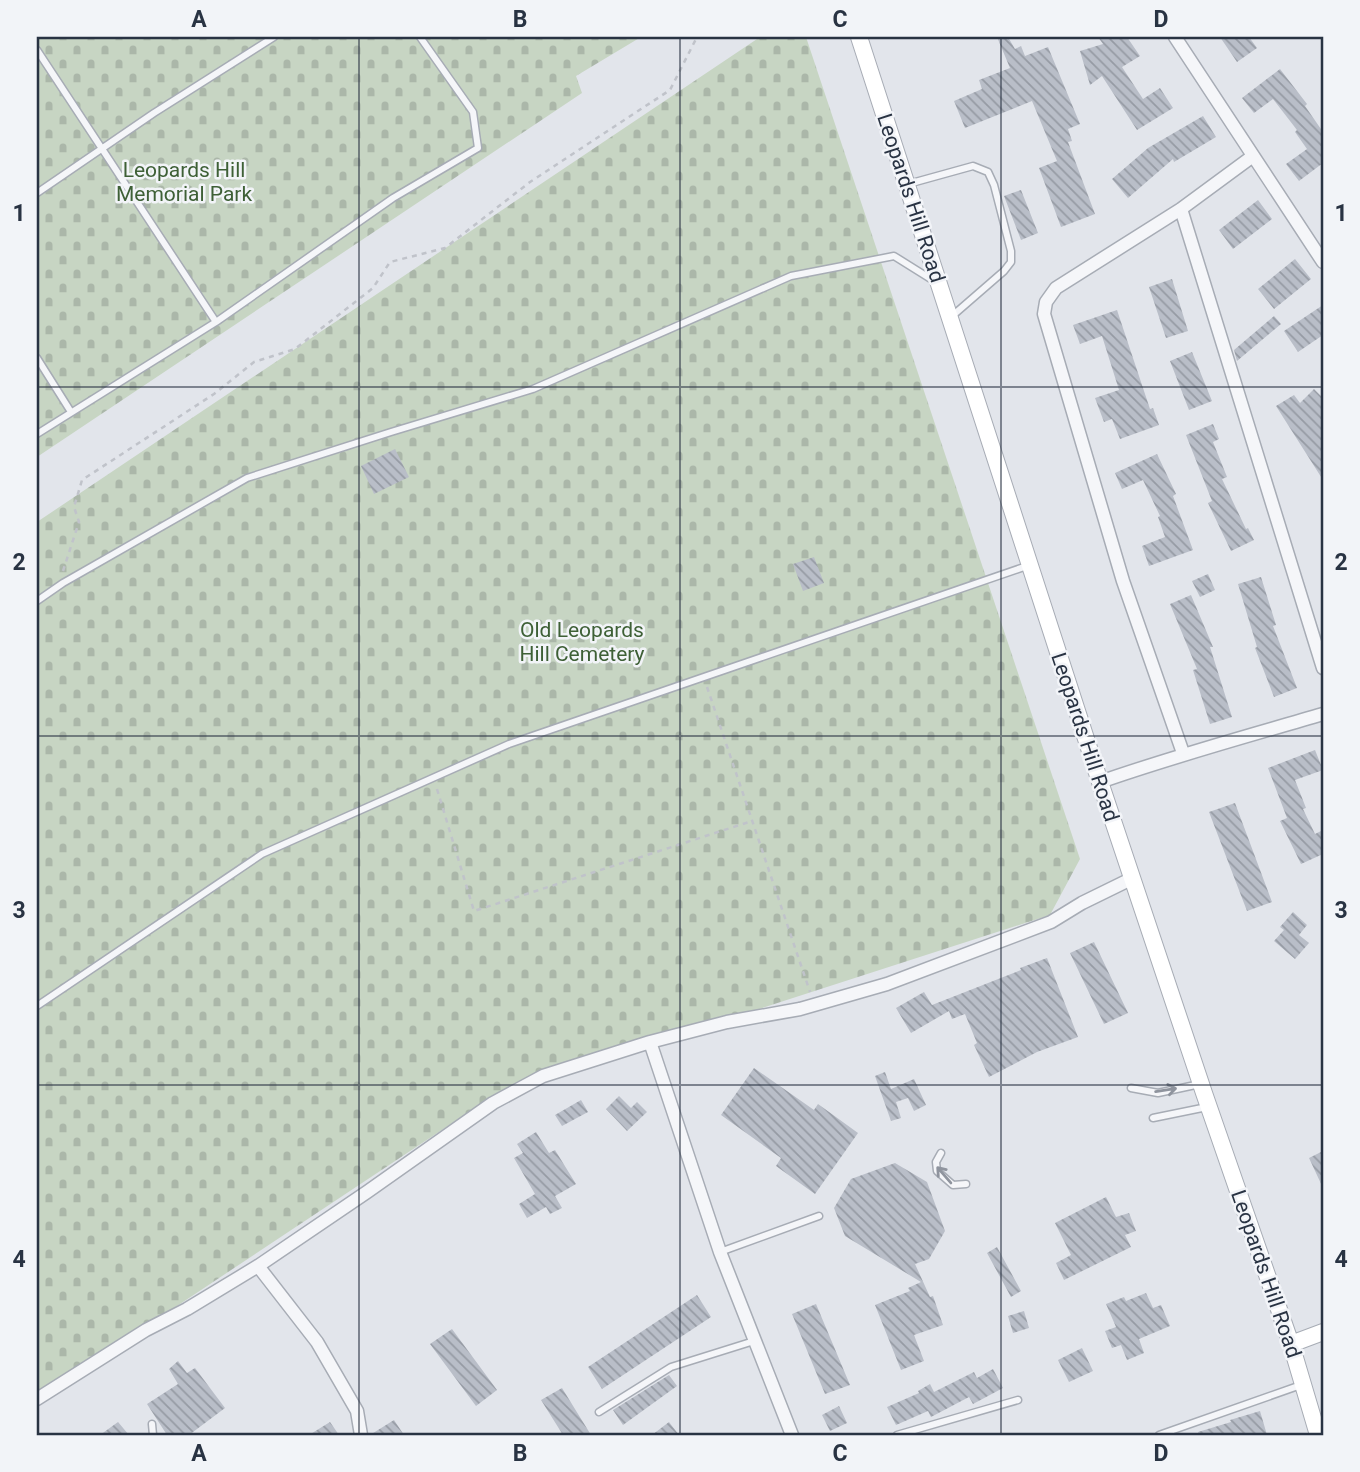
<svg xmlns="http://www.w3.org/2000/svg" width="1360" height="1472" font-family="Roboto,sans-serif">
<style>
.cemetery{fill:url(#cemetery-stones)}
.building{fill:url(#building-back-hatch)}
.lines{fill:none;stroke-linecap:round;stroke-linejoin:round}
.lane-casing{stroke:#a7acb5;stroke-width:9}
.street-casing{stroke:#a7acb5;stroke-width:15}
.secondary-casing{stroke:#a7acb5;stroke-width:18}
.path{stroke:#c0c3ca;stroke-width:2.5;stroke-dasharray:5 5;stroke-linecap:butt}
.lane{stroke:#f5f6f9;stroke-width:6}
.street{stroke:#f5f6f9;stroke-width:12}
.secondary{stroke:#fff;stroke-width:16}
.oneway{stroke:#8f949e}
.grid{fill:none;stroke:#293343;stroke-width:2;stroke-opacity:0.55}
.labels{text-anchor:middle;stroke-width:5;stroke-linejoin:round;paint-order:stroke}
.park-label{font-size:21px;fill:#3e6036;stroke:#f2f4f8}
.street-label{font-size:21px;fill:#293343;stroke:#f2f4f8}
.neatline{fill:none;stroke:#293343;stroke-width:2.5}
.grid-label{font-size:23px;text-anchor:middle;font-weight:bold;fill:#293343}
</style>
<defs>
<pattern id="cemetery-stones" width="16" height="16" patternUnits="userSpaceOnUse" patternTransform="scale(1.75)"><rect width="16" height="16" fill="#c7d5c3"/><path d="M2 7V4a2 2 0 0 1 4 0v3zM10 15v-3a2 2 0 0 1 4 0v3z" fill="#abb7a9"/></pattern>
<pattern id="building-back-hatch" width="6" height="6" patternUnits="userSpaceOnUse" patternTransform="scale(1.75)"><rect width="6" height="6" fill="#b9bec8"/><path d="M-1 5l2 2M0 0l6 6M5-1l2 2" fill="none" stroke="#969ba4"/></pattern>
</defs>
<rect width="100%" height="100%" fill="#e2e5eb"/>
<!-- cemetery -->
<path class="cemetery" d="M 37,37 L 641,37 L 576,76 L 582,93 L 37,457 Z
M 760,37 L 806,37 L 1080,859 L 1050,915 L 496,1094 L 37,1399 L 37,522 Z"/>
<!-- building -->
<path class="building" d="M 997,37 L 1008,37 L 1015,49 L 1021,46 L 1025,56 L 1048,47 L 1080,124 L 1068,129 L 1072,141 L 1068,142 L 1095,214 L 1061,227 L 1039,168 L 1057,161 L 1032,101 L 965,128 L 954,101 L 982,89 L 979,80 L 1010,68 Z
M 1098,37 L 1127,37 L 1140,56 L 1122,67 L 1143,99 L 1160,88 L 1173,108 L 1137,130 L 1102,76 L 1090,85 L 1080,51 L 1103,44 Z
M 1220,37 L 1249,37 L 1257,48 L 1237,62 Z
M 1280,69 L 1307,104 L 1305,106 L 1323,132 L 1323,163 L 1299,181 L 1286,164 L 1307,149 L 1295,132 L 1297,130 L 1273,99 L 1254,113 L 1242,98 Z
M 1203,116 L 1216,137 L 1174,162 L 1173,159 L 1128,198 L 1112,179 L 1148,148 Z
M 1021,190 L 1038,233 L 1021,240 L 1004,196 Z
M 1258,200 L 1272,219 L 1233,249 L 1219,230 Z
M 1295,259 L 1311,279 L 1274,309 L 1258,289 Z
M 1172,279 L 1188,331 L 1166,338 L 1149,287 Z
M 1323,305 L 1323,335 L 1298,352 L 1284,331 Z
M 1117,310 L 1150,409 L 1153,408 L 1159,425 L 1120,439 L 1112,419 L 1104,422 L 1095,398 L 1119,390 L 1102,336 L 1080,344 L 1073,325 Z
M 1274,316 L 1281,324 L 1237,361 L 1234,350 Z
M 1192,352 L 1212,401 L 1189,410 L 1170,361 Z
M 1314,389 L 1323,398 L 1323,480 L 1276,406 L 1294,395 L 1300,403 Z
M 1213,424 L 1219,439 L 1213,442 L 1227,477 L 1222,479 L 1246,529 L 1248,528 L 1254,540 L 1231,551 L 1208,503 L 1212,501 L 1186,435 Z
M 395,449 L 409,477 L 374,494 L 361,466 Z
M 1157,454 L 1176,494 L 1173,496 L 1193,550 L 1149,566 L 1142,546 L 1165,537 L 1158,517 L 1160,516 L 1143,480 L 1122,489 L 1115,473 Z
M 814,557 L 824,583 L 803,591 L 793,564 Z
M 1208,574 L 1215,590 L 1200,597 L 1192,581 Z
M 1261,577 L 1276,625 L 1273,626 L 1297,688 L 1274,697 L 1255,648 L 1257,647 L 1238,584 Z
M 1191,595 L 1213,647 L 1210,647 L 1232,717 L 1210,724 L 1193,670 L 1197,669 L 1170,604 Z
M 1315,750 L 1323,770 L 1295,780 L 1306,808 L 1303,809 L 1315,834 L 1323,830 L 1323,854 L 1301,864 L 1280,821 L 1287,818 L 1268,768 Z
M 1235,803 L 1272,902 L 1247,911 L 1209,812 Z
M 1293,912 L 1307,925 L 1299,935 L 1309,943 L 1295,959 L 1274,941 L 1284,930 L 1280,927 Z
M 1094,942 L 1128,1013 L 1104,1024 L 1070,953 Z
M 1047,958 L 1078,1037 L 1037,1052 L 989,1077 L 974,1045 L 977,1043 L 965,1014 L 952,1019 L 949,1011 L 911,1033 L 896,1008 L 924,992 L 932,1005 L 1021,970 L 1020,968 Z
M 754,1068 L 814,1110 L 818,1104 L 858,1133 L 815,1194 L 776,1166 L 781,1158 L 721,1115 Z
M 885,1072 L 891,1089 L 914,1079 L 926,1105 L 914,1111 L 908,1098 L 896,1102 L 901,1118 L 891,1121 L 875,1076 Z
M 619,1096 L 631,1108 L 637,1102 L 647,1112 L 627,1131 L 606,1109 Z
M 581,1100 L 588,1112 L 562,1126 L 555,1115 Z
M 536,1132 L 549,1153 L 555,1150 L 576,1184 L 555,1196 L 562,1208 L 550,1214 L 546,1207 L 527,1218 L 519,1204 L 535,1194 L 514,1158 L 523,1153 L 517,1144 Z
M 1323,1151 L 1323,1188 L 1309,1158 Z
M 895,1163 L 927,1182 L 945,1231 L 929,1259 L 915,1264 L 930,1297 L 933,1296 L 943,1325 L 914,1335 L 924,1361 L 901,1370 L 875,1305 L 910,1291 L 908,1288 L 921,1282 L 845,1236 L 834,1208 L 851,1179 Z
M 1106,1197 L 1116,1217 L 1129,1213 L 1136,1231 L 1125,1235 L 1131,1247 L 1064,1280 L 1056,1263 L 1071,1255 L 1055,1223 Z
M 997,1247 L 1021,1291 L 1011,1297 L 987,1253 Z
M 1146,1293 L 1153,1308 L 1161,1305 L 1170,1326 L 1139,1339 L 1144,1353 L 1127,1360 L 1121,1345 L 1112,1348 L 1105,1331 L 1116,1327 L 1106,1304 L 1124,1297 L 1126,1301 Z
M 697,1295 L 711,1317 L 602,1389 L 588,1367 Z
M 816,1304 L 850,1385 L 825,1394 L 792,1314 Z
M 1024,1311 L 1029,1328 L 1013,1333 L 1008,1316 Z
M 452,1329 L 497,1390 L 476,1406 L 430,1344 Z
M 1082,1348 L 1093,1371 L 1069,1382 L 1058,1360 Z
M 178,1361 L 187,1373 L 195,1368 L 225,1408 L 189,1435 L 167,1435 L 147,1404 L 178,1384 L 169,1369 Z
M 993,1369 L 1003,1388 L 973,1404 L 969,1397 L 931,1417 L 928,1411 L 896,1425 L 887,1407 L 919,1393 L 918,1391 L 930,1384 L 934,1392 L 974,1372 L 977,1378 Z
M 669,1375 L 677,1386 L 623,1425 L 613,1410 Z
M 562,1388 L 591,1435 L 563,1435 L 541,1400 Z
M 839,1406 L 847,1423 L 830,1431 L 822,1415 Z
M 1260,1411 L 1267,1435 L 1199,1435 L 1198,1432 L 1231,1422 L 1230,1420 Z
M 394,1420 L 404,1435 L 370,1435 Z
M 118,1422 L 129,1435 L 100,1435 Z
M 330,1422 L 339,1435 L 309,1435 Z
M 669,1422 L 679,1435 L 652,1435 Z"/>
<g class="lines">
<!-- lane casing -->
<g class="lane-casing">
<path id="lane" d="M 37,50 L 216,322 L 393,198 L 478,148 L 473,112 L 420,37
M 908,184 L 973,166 L 988,172 L 994,185 L 1011,251 L 1011,262 L 1004,271 L 951,317
M 37,193 L 154,113 L 274,37
M 37,358 L 71,412
M 37,434 L 216,322
M 37,601 L 63,583 L 247,478 L 391,432 L 533,389 L 791,276 L 894,256 L 934,281
M 37,1006 L 262,854 L 509,744 L 1027,566
M 1131,1088 L 1158,1093 L 1200,1084
M 1153,1118 L 1207,1107
M 941,1153 L 936,1162 L 937,1171 L 953,1185 L 966,1184
M 720,1252 L 819,1216
M 599,1412 L 671,1367 L 754,1341
M 152,1424 L 153,1435
M 897,1435 L 1018,1400
M 1159,1435 L 1301,1385"/>
</g>
<!-- street casing -->
<g class="street-casing">
<path id="street" d="M 1175,37 L 1323,262
M 1181,209 L 1323,668
M 1183,753 L 1123,581 L 1044,314 L 1046,302 L 1056,288 L 1181,209 L 1253,156
M 1100,782 C 1174,756 1248,736 1323,714
M 650,1042 L 720,1252 L 792,1435
M 258,1266 L 317,1342 L 357,1411 L 361,1435
M 37,1399 L 146,1330 L 187,1309 L 258,1266 L 367,1192 L 493,1103 L 543,1076 L 650,1042 L 727,1022 L 800,1009 L 887,984 L 1051,922 L 1082,903 L 1133,878"/>
</g>
<!-- secondary casing -->
<g class="secondary-casing">
<path id="secondary" d="M 859,37 L 1100,782 L 1204,1093 L 1291,1344 L 1318,1435
M 1291,1344 L 1323,1332"/>
</g>
<!-- path -->
<path class="path" d="M 63,571 L 79,522 L 74,507 L 82,480 L 214,394 L 254,362 L 295,349 L 373,288 L 390,262 L 445,248 L 530,182 L 670,90 L 697,37
M 707,687 L 810,992
M 437,789 L 474,911 L 752,821"/>
<!-- lane -->
<use href="#lane" class="lane"/>
<!-- street -->
<use href="#street" class="street"/>
<!-- secondary -->
<use href="#secondary" class="secondary"/>
</g>
<!-- one-way arrows -->
<defs><path id="oneway-shaft" d="M-6 0H5M1.5-3L5.5 0L1.5 3" fill="none" stroke-width="1.6" stroke-linecap="round" stroke-linejoin="round" transform="scale(1.75)"/></defs>
<g class="oneway">
<use href="#oneway-shaft" transform="translate(1166 1090) rotate(-9)"/>
<use href="#oneway-shaft" transform="translate(944 1175) rotate(-131)"/>
</g>
<!-- grid -->
<path class="grid" d="M 359,37 L 359,1435M 680,37 L 680,1435M 1001,37 L 1001,1435M 37,387 L 1323,387M 37,736 L 1323,736M 37,1085 L 1323,1085"/>
<g class="labels">
<!-- park labels -->
<g class="park-label">
<text x="184" y="177">Leopards Hill<tspan x="184" dy="24">Memorial Park</tspan></text>
<text x="582" y="637">Old Leopards<tspan x="582" dy="24">Hill Cemetery</tspan></text>
</g>
<!-- street labels -->
<g class="street-label">
<text transform="translate(911 198) rotate(72)" y="7">Leopards Hill Road</text>
<text transform="translate(1085 737) rotate(72)" y="7">Leopards Hill Road</text>
<text transform="translate(1266 1274) rotate(71)" y="7">Leopards Hill Road</text>
</g>
</g>
<!-- border -->
<rect width="1360" height="1472" fill="none" stroke="#f2f4f8" stroke-width="77"/>
<rect x="38" y="38" width="1284" height="1396" class="neatline"/>
<g class="grid-label">
<text x="199" y="27">A</text>
<text x="520" y="27">B</text>
<text x="840" y="27">C</text>
<text x="1161" y="27">D</text>
<text x="19" y="221">1</text>
<text x="1341" y="221">1</text>
<text x="19" y="570">2</text>
<text x="1341" y="570">2</text>
<text x="19" y="918">3</text>
<text x="1341" y="918">3</text>
<text x="19" y="1267">4</text>
<text x="1341" y="1267">4</text>
<text x="199" y="1461">A</text>
<text x="520" y="1461">B</text>
<text x="840" y="1461">C</text>
<text x="1161" y="1461">D</text>
</g>
</svg>
